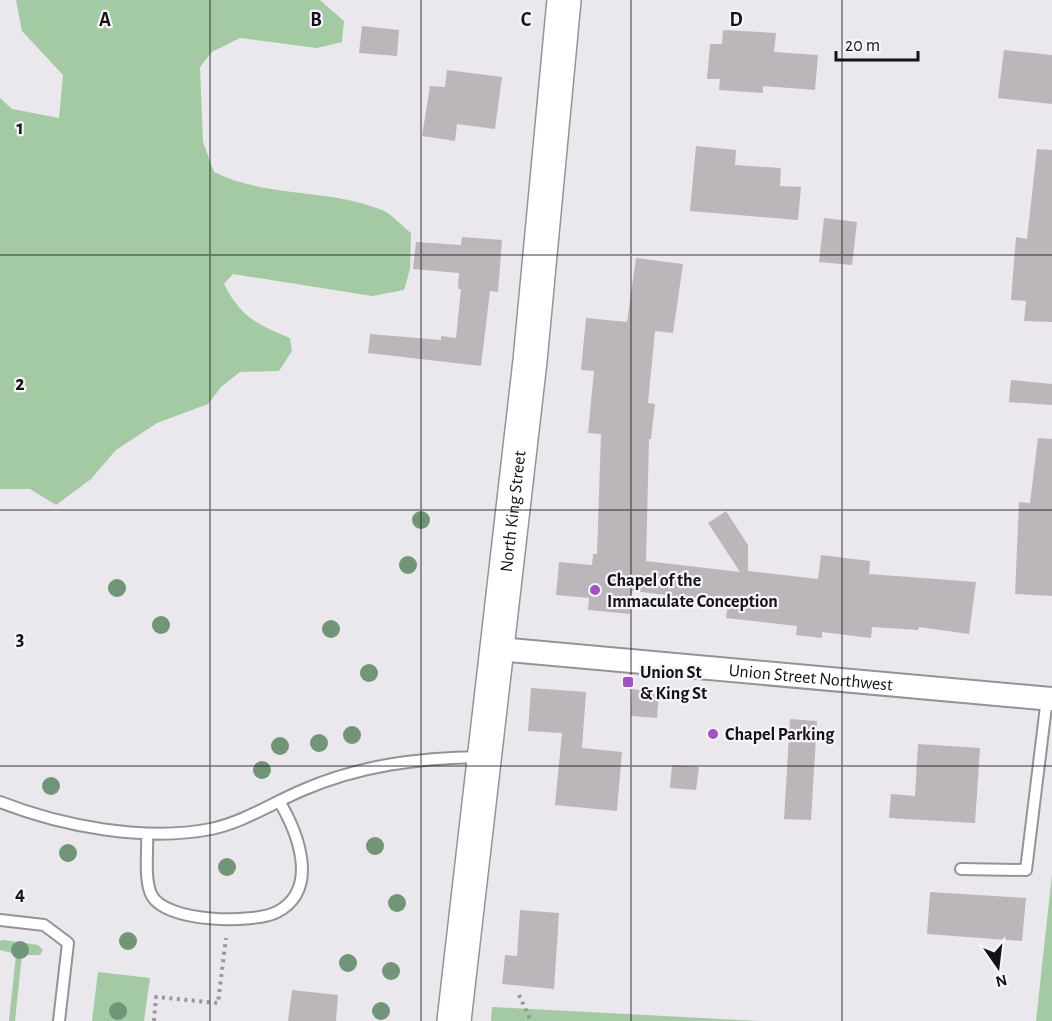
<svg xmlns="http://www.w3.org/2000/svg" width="1052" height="1021" font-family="'Alegreya Sans',sans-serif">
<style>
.green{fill:#a4caa4}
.building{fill:#bcb6ba}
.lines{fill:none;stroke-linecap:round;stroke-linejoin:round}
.service-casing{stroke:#959398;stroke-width:14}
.minor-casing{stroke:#959398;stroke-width:26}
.primary-casing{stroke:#959398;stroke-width:36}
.path{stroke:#99979b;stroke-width:4;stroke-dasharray:3 4.5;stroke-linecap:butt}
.service{stroke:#fff;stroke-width:10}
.minor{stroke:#fff;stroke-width:22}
.primary{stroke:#fff;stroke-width:33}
.tree{fill:#729578}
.grid{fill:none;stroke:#141315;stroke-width:1.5;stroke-opacity:0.55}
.poi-dot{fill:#9e52c4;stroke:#f7f4fa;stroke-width:2}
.labels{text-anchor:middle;stroke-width:4.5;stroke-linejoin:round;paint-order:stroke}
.street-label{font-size:18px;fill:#141315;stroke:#f7f4fa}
.poi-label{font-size:18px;font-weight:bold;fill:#141315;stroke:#f7f4fa;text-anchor:start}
.grid-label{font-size:20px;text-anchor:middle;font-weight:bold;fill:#141315;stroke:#f7f4fa;stroke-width:4.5;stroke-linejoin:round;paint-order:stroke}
</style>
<rect width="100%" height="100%" fill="#eae7ed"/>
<!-- green -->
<path class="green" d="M 16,0 L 320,0 L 344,21 L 342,42 L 317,48 L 240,38 L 212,52 L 200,67 L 203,142 L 214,172 C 266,198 328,188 382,210 C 392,214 402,226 411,233 L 410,269 L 404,290 L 372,296 L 233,274 L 224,284 C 241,317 256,324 290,338 L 292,351 L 279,371 L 240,372 L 221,387 L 208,404 L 157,423 L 116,450 L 91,479 L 56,505 L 30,489 L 0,489 L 0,98 L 12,109 L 59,118 L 63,75 L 22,31 Z
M 1052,874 L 1052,1021 L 1036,1021 Z
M 4,940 L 38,945 L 43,950 L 40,955 L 22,955 L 15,1021 L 9,1021 L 16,954 L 0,950 L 0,941 Z
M 98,972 L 150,978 L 144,1021 L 92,1021 Z
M 492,1007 L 759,1021 L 491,1021 Z"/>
<!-- building -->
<path class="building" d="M 362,26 L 399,30 L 397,56 L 359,53 Z
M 723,30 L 776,33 L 774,52 L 818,55 L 815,90 L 763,86 L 763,93 L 719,90 L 720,79 L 707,79 L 710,44 L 722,44 Z
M 1004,50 L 1052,55 L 1052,104 L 998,98 Z
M 447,70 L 502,77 L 495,129 L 457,124 L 455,141 L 422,136 L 430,86 L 445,87 Z
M 696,146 L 736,150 L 735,165 L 781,168 L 780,186 L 801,187 L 798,220 L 690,211 Z
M 1037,149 L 1052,150 L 1052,322 L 1024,321 L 1026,301 L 1011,300 L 1016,237 L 1027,239 Z
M 824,218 L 857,222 L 852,265 L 819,262 Z
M 462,237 L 502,240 L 498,292 L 490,291 L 481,366 L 368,353 L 370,334 L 441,340 L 441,336 L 456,338 L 461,289 L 458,289 L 459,273 L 413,269 L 416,242 L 461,245 Z
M 636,258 L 683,264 L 673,333 L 655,331 L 648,403 L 655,404 L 651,439 L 649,439 L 646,561 L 740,572 L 708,523 L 726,511 L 748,545 L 748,571 L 818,579 L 821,555 L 870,561 L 869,574 L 976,582 L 969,634 L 919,627 L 918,630 L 872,627 L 871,638 L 822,632 L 822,638 L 796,635 L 797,626 L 726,618 L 728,602 L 632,591 L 630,614 L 588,610 L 589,598 L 556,595 L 559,562 L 592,565 L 593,554 L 597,554 L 601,434 L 588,433 L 594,371 L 581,370 L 586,318 L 627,322 Z
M 1011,380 L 1052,384 L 1052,405 L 1009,402 Z
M 1038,438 L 1052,439 L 1052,596 L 1015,594 L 1019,502 L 1030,503 Z
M 531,688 L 586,692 L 582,748 L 622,752 L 617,811 L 555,805 L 562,733 L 528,731 Z
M 632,689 L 659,692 L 657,718 L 631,716 Z
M 790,719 L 817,721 L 811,820 L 784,819 Z
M 918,744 L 980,748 L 975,823 L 889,818 L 891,794 L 915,796 Z
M 672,765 L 699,767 L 696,790 L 670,788 Z
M 930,892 L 1026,898 L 1022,941 L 927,934 Z
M 520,910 L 559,913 L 554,989 L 502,984 L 505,955 L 517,956 Z
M 292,990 L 338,995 L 336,1021 L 288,1021 Z"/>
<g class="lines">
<!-- service casing -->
<g class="service-casing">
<path id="service" d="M 0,802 C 61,826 145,842 211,829 C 244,822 272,803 303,790 C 360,765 419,758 481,757
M 147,834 C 148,851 144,878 151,894 C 164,923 253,924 277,912 C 321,889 297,831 279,801
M 961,869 L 1026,870 L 1047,698
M 0,920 L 44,925 L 68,943 L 59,1021"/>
</g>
<!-- minor casing -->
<g class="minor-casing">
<g id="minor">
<path id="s1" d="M 498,649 L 1052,699"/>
</g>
</g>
<!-- primary casing -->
<g class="primary-casing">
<g id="primary">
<path id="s2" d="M 454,1021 L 530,361 L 564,0"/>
</g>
</g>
<!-- path -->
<path class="path" d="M 519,995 L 531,1021
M 154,1021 L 156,997 L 218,1003 L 226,938"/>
<!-- service -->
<use href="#service" class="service"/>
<!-- minor -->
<use href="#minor" class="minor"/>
<!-- primary -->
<use href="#primary" class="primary"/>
</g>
<!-- trees -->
<g class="tree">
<circle cx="421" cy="520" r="9"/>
<circle cx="408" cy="565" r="9"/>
<circle cx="117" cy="588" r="9"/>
<circle cx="161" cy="625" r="9"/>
<circle cx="331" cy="629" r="9"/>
<circle cx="369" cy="673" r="9"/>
<circle cx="352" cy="735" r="9"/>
<circle cx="319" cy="743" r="9"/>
<circle cx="280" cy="746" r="9"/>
<circle cx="262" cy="770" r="9"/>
<circle cx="51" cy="786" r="9"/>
<circle cx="375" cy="846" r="9"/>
<circle cx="68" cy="853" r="9"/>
<circle cx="227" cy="867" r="9"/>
<circle cx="397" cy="903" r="9"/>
<circle cx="128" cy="941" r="9"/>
<circle cx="20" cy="950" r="9"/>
<circle cx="348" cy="963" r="9"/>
<circle cx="391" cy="971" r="9"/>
<circle cx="118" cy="1011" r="9"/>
<circle cx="381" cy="1011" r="9"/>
</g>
<!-- grid -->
<path class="grid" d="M 210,0 L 210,1021M 421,0 L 421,1021M 631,0 L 631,1021M 842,0 L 842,1021M 0,255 L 1052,255M 0,510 L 1052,510M 0,766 L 1052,766"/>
<!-- markers -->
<g class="poi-dot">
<circle cx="595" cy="590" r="6"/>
<rect x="622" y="676" width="12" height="12" rx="3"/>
<circle cx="713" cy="734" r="6"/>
</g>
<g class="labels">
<!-- street labels -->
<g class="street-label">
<text dy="6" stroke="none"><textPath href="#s2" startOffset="513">North King Street</textPath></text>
<text dy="6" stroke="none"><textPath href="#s1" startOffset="314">Union Street Northwest</textPath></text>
</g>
<!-- poi labels -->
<g class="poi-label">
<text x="607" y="586">Chapel of the<tspan x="607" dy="21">Immaculate Conception</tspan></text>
<text x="640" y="678">Union St<tspan x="640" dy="21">&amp; King St</tspan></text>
<text x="725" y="740">Chapel Parking</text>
</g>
</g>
<g class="grid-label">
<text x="105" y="26">A</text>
<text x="316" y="26">B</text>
<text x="526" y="26">C</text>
<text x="736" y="26">D</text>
<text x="20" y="134">1</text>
<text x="20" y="390">2</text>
<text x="20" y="645">3</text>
<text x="20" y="900">4</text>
</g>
<!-- north arrow -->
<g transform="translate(998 967) rotate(166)" stroke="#f7f4fa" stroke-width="4.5" paint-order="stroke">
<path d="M0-4.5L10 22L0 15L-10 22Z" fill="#141315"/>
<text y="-9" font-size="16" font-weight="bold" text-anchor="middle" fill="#141315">N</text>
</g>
<!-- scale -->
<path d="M836 51v9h82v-9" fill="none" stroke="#141315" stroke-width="3"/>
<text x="845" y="51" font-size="18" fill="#141315" stroke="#f7f4fa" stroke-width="4.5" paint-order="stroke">20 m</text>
</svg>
